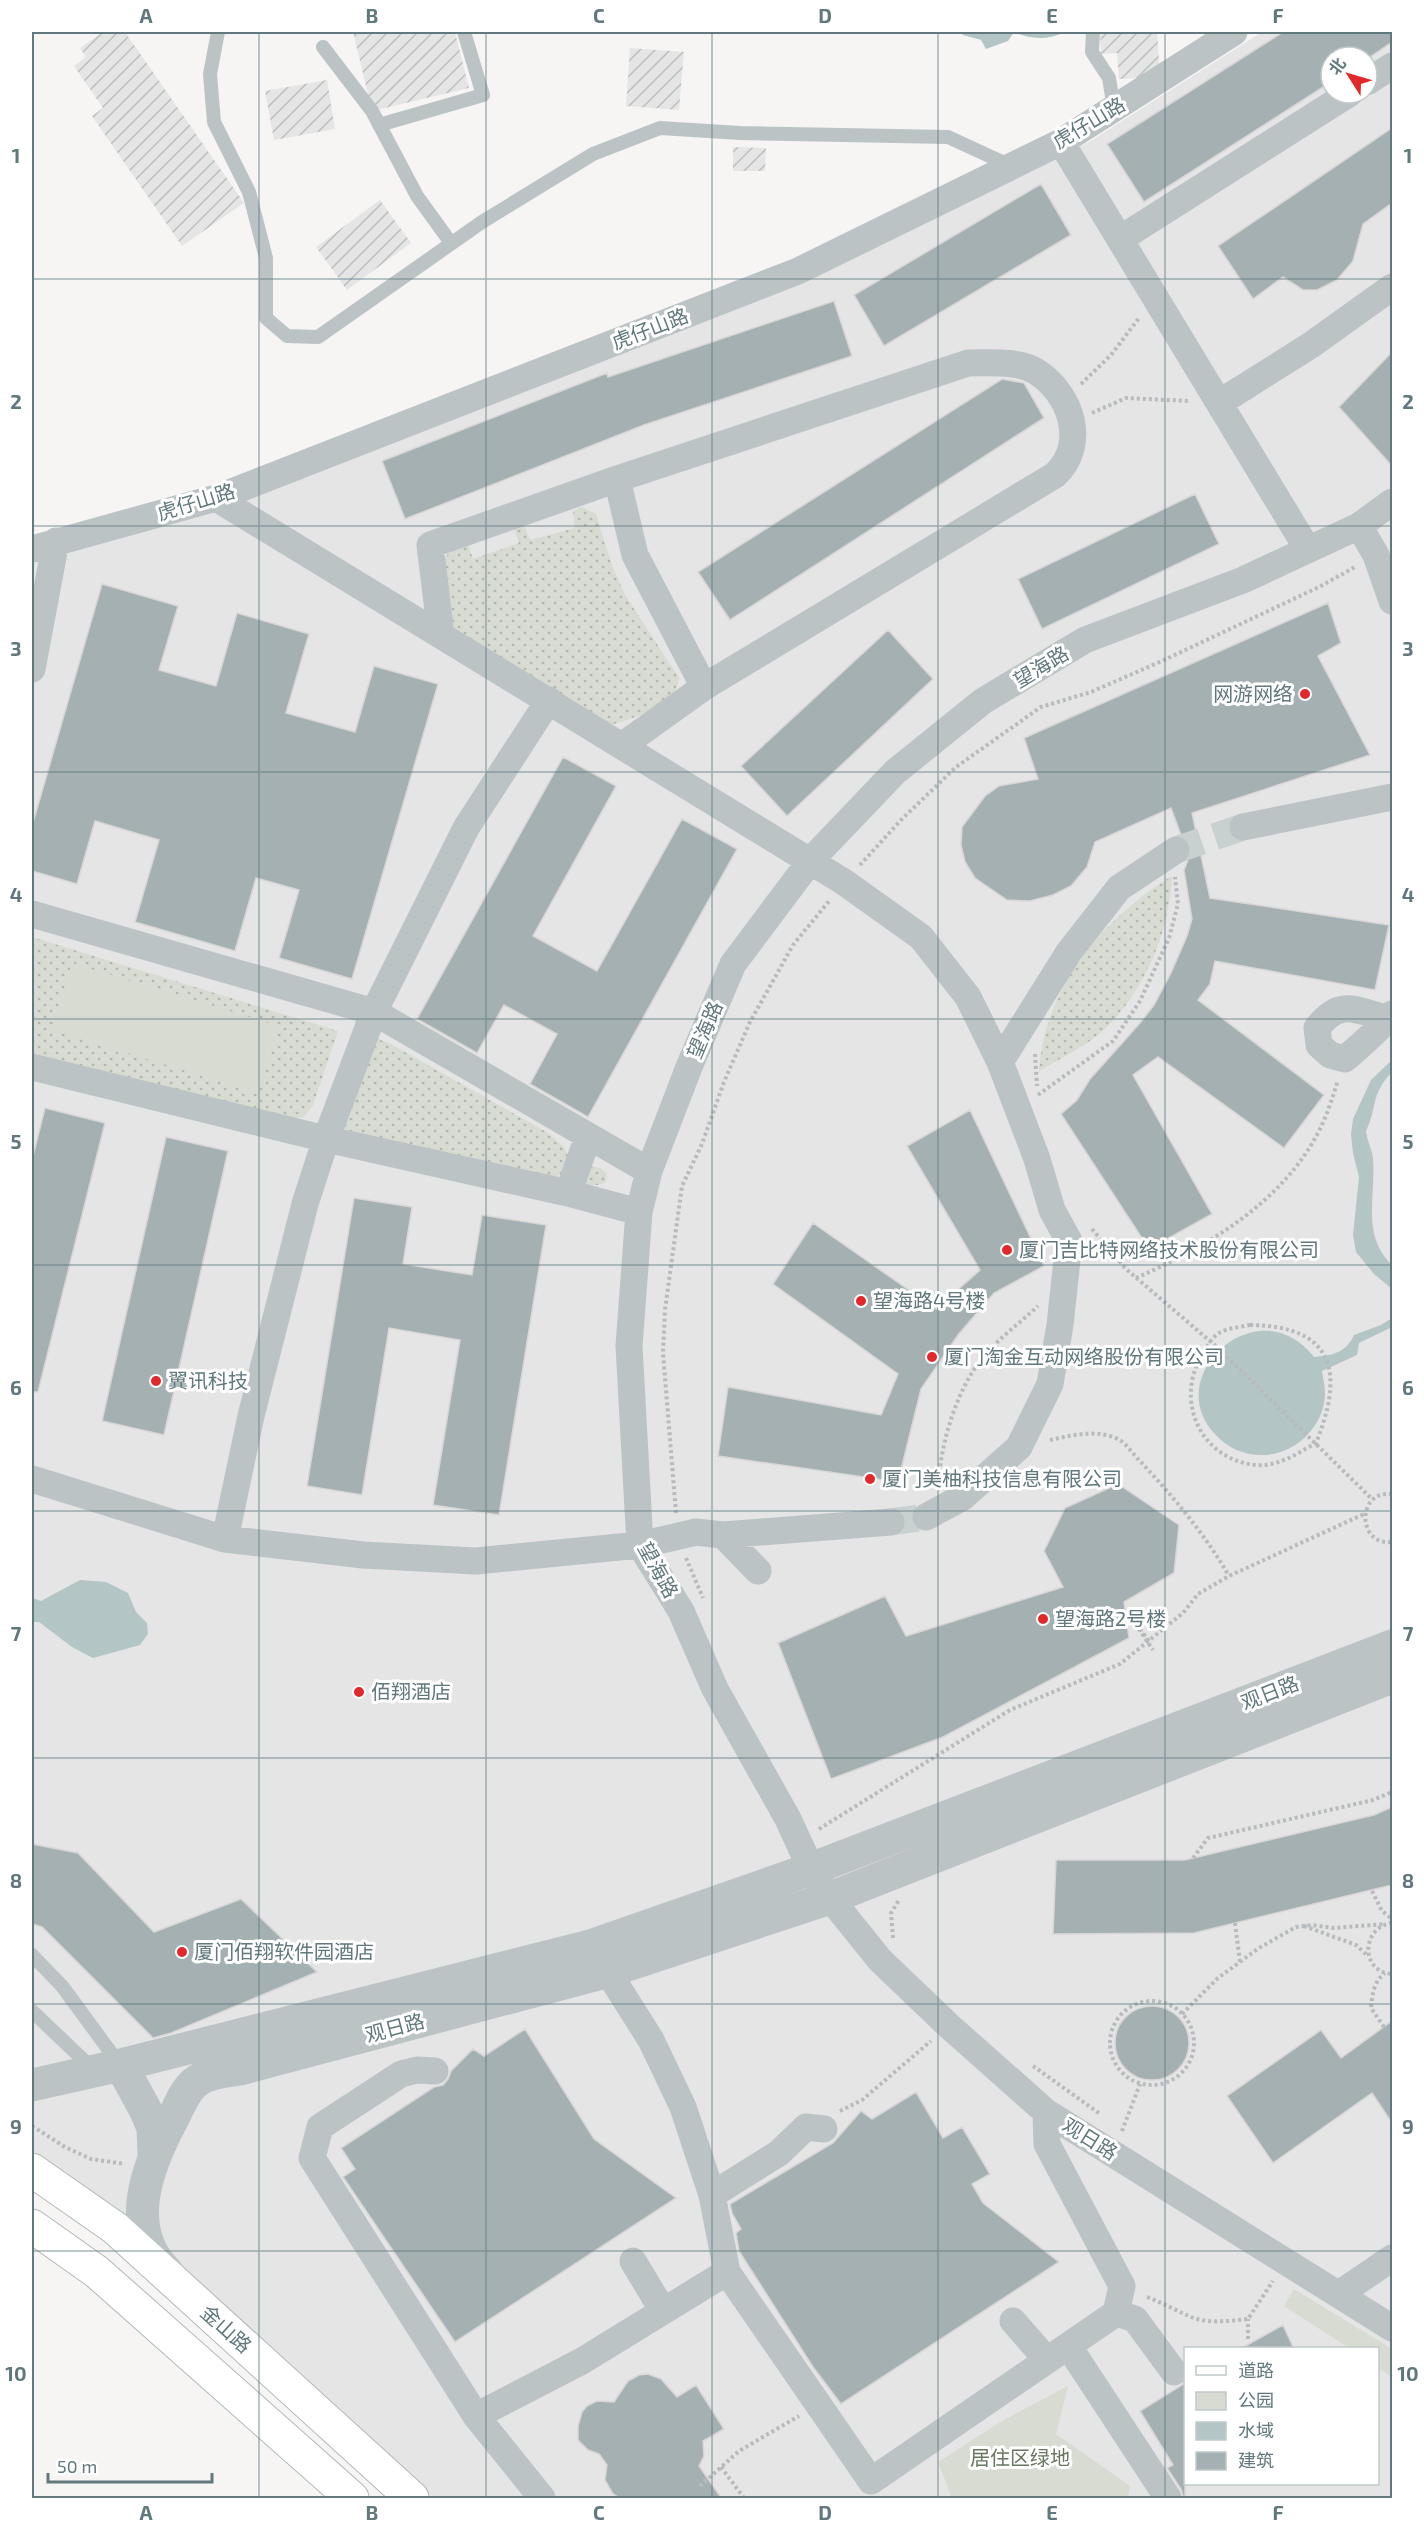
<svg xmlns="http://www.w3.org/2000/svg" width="1424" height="2530" font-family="'Exo 2','Noto Sans SC',sans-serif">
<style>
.built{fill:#e4e5e4;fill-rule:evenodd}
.industrial{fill:url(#industrial-furrows)}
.grass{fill:url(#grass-dots)}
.park{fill:#d7dbd2}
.water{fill:#b3c5c5}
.building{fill:#a4b0b2;stroke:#d8d7d5;stroke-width:1.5}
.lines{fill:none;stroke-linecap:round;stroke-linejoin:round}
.minor-tunnel{stroke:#c9d0d0;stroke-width:27;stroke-dasharray:27 14;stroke-linecap:butt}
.secondary-casing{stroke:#afb7b9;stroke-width:35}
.path{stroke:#b7bbbd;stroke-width:4;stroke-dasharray:3 3;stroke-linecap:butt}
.service{stroke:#bcc3c5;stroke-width:14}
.minor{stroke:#bcc3c5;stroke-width:27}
.tertiary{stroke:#bcc3c5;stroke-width:33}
.secondary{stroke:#fff;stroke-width:33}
.grid{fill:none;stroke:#61787d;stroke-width:1.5;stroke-opacity:0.55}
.poi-dot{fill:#e1282a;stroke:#fff;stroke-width:2}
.labels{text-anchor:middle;stroke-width:6;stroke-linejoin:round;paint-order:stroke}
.street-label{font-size:20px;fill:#61787d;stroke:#fff}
.poi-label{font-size:20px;fill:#61787d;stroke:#fff;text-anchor:start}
.park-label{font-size:20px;fill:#697660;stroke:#fff}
.neatline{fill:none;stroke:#61787d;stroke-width:2}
.grid-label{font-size:20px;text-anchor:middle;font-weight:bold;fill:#61787d}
</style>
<defs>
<pattern id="industrial-furrows" width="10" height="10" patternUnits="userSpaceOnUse" patternTransform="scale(1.5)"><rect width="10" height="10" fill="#e4e5e4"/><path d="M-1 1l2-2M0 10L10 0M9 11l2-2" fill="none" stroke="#bcbebe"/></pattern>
<pattern id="grass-dots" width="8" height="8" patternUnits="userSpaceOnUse" patternTransform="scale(1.5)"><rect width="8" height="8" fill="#d7dbd2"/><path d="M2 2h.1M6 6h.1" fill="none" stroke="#b2b6b0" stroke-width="1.8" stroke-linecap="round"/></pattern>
</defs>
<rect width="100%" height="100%" fill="#f6f5f3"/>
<!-- built -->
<path class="built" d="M 1262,32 L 1392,32 L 1392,2498 L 433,2498 L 411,2475 L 193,2276 L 112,2208 L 32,2150 L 32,561 L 1032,169 L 1089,142 ZM 1331,57 L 1367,57 L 1367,93 L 1331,93 ZM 1186,2348 L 1378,2348 L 1378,2484 L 1186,2484 Z"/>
<!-- industrial -->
<path class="industrial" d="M 103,32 L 125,32 L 244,203 L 182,246 L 92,116 L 103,108 L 74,66 L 86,57 L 80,48 Z
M 353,32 L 455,32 L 469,88 L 372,111 Z
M 1100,32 L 1157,32 L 1160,77 L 1119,79 L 1117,53 L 1101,54 Z
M 630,48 L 684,52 L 679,110 L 626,106 Z
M 327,80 L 335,129 L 274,140 L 265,91 Z
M 733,147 L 766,148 L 765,171 L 733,171 Z
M 380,200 L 411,243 L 347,290 L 316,247 Z"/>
<!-- grass -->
<path class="grass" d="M 582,507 L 596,514 L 611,563 L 625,595 L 679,678 C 676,708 632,718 608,726 L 464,641 L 454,628 L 438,565 L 453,549 L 468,544 L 473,559 L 519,543 L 514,528 L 524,525 L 530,540 L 575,528 L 573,511 Z
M 1172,876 C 1169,932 1147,985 1108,1026 C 1089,1045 1061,1058 1039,1071 C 1044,989 1103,918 1172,876 Z
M 32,937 L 338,1031 L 313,1105 L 304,1117 L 292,1118 L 32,1056 Z
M 378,1039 L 389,1043 L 548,1133 L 564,1147 L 569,1157 L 561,1174 L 552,1179 L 342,1133 Z
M 582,1164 L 600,1168 L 607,1174 L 606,1182 L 598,1185 L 585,1185 Z"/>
<!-- park -->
<path class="park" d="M 72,963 L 279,1026 L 258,1093 L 52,1030 Z
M 1294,2289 L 1392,2349 L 1392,2377 L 1378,2368 L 1378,2348 L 1349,2348 L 1284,2306 Z
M 1068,2386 L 1056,2434 L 1130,2486 L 1128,2498 L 952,2498 L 938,2462 L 1002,2421 Z"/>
<!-- water -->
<path class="water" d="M 961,32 L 1014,32 L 1008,41 L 986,49 L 981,40 L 963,35 Z
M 1015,32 L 1064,32 C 1050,40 1029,40 1015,32 Z
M 1392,1060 L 1392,1072 C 1370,1095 1378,1106 1366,1131 C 1367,1141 1372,1149 1373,1159 C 1376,1197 1361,1235 1392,1265 L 1392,1289 L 1374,1274 L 1356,1252 L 1353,1235 L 1359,1177 L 1353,1153 L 1351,1134 L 1353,1119 L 1371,1080 Z
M 1392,1318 L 1392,1327 L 1359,1343 L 1357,1355 L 1322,1371 C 1323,1378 1325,1386 1325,1394 C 1324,1427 1295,1455 1262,1455 C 1243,1455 1227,1448 1214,1433 C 1161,1376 1258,1286 1314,1357 C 1333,1355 1346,1353 1354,1335 L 1381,1325 Z
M 80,1580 L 106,1582 L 128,1593 L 136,1612 L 147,1623 L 148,1634 L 140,1645 L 93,1658 L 72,1647 L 39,1622 L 32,1622 L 32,1598 L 41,1601 Z"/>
<!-- building -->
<path class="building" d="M 1283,32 L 1392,32 L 1392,42 L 1370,57 L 1331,57 L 1331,82 L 1144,202 L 1107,144 Z
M 1392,128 L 1392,203 L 1363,224 L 1353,261 L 1337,280 L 1317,290 L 1303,290 L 1283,277 L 1253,299 L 1218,246 Z
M 1041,184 L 1071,235 L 884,346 L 854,295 Z
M 834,301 L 852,356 L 644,425 L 405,519 L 382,461 L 607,373 L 608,377 Z
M 1392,352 L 1392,466 L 1339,407 Z
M 1002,379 L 1024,383 L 1044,418 L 730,620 L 698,572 Z
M 1195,494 L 1219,544 L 1042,629 L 1018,579 Z
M 102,584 L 178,606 L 159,670 L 216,686 L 237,613 L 309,634 L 286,713 L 355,732 L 374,666 L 438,684 L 352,979 L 279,958 L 299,890 L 256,878 L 235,951 L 135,922 L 159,840 L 95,821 L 77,884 L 32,871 L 32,826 Z
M 1328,603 L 1341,643 L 1318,656 L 1370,755 L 1192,813 L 1210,898 L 1389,925 L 1375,990 L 1215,961 L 1210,984 L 1198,1000 L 1324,1095 L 1284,1148 L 1158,1057 L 1133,1075 L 1212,1214 L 1149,1249 L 1061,1114 L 1077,1100 L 1090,1079 L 1140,1023 L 1154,1005 L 1171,973 L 1187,936 L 1192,919 L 1184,870 L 1192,850 L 1189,842 L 1181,835 L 1171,808 L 1095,842 L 1087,867 L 1071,886 L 1053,895 L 1030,901 L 1007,900 L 975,878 L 965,862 L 961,845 L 962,827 L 985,796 L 999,786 L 1038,779 L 1024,738 Z
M 888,630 L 933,679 L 787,816 L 741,766 Z
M 563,757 L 616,786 L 533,936 L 597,971 L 682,819 L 737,849 L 588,1117 L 530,1084 L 557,1034 L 504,1005 L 477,1053 L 417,1019 Z
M 45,1108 L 105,1123 L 38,1392 L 32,1392 L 32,1160 Z
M 970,1110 L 1044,1266 L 994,1293 L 958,1335 L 921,1389 L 898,1482 L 718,1456 L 728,1387 L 881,1415 L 898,1374 L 773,1284 L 813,1223 L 936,1309 L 980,1270 L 907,1146 Z
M 166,1137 L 228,1151 L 164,1435 L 102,1421 Z
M 354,1198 L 412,1207 L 403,1264 L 472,1275 L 482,1215 L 546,1225 L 499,1515 L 433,1505 L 460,1340 L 389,1328 L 362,1495 L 307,1486 Z
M 1118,1484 L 1179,1525 L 1174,1573 L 1124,1602 L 1129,1638 L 943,1737 L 831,1779 L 778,1643 L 885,1596 L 906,1636 L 1063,1587 L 1044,1551 L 1065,1508 Z
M 1392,1807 L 1392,1885 L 1194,1933 L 1053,1934 L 1056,1860 L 1185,1860 L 1374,1815 Z
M 32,1844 L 78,1853 L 154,1932 L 241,1899 L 317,1972 L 171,2033 L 153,2038 L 42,1927 L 32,1924 Z
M1115 2043a37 37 0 1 1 74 0a37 37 0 1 1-74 0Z
M 1392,2021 L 1392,2123 L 1372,2093 L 1273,2163 L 1227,2096 L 1321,2030 L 1341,2058 Z
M 525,2029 L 594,2139 L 676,2198 L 455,2342 L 343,2177 L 355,2169 L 341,2148 L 434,2087 L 443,2085 L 448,2079 L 451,2071 L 473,2049 L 484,2056 Z
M 916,2092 L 943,2138 L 962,2127 L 990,2174 L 972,2184 L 983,2203 L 1059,2262 L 841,2404 L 813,2367 L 739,2251 L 736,2233 L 741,2229 L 732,2213 L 730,2204 L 833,2143 L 861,2111 L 872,2119 Z
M 1283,2325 L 1294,2349 L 1240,2349 Z
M 648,2374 L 661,2379 L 677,2397 L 696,2385 L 724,2429 L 703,2441 L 704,2456 L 699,2466 L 722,2499 L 621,2499 L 613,2494 L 605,2480 L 607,2465 L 599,2454 L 588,2450 L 578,2440 L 578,2426 L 582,2412 L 587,2406 L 597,2401 L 614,2402 L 628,2381 L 639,2375 Z
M 1185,2383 L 1185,2499 L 1184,2499 L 1181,2489 L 1167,2468 L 1173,2465 L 1140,2411 Z"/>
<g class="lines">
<!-- minor-tunnel -->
<path class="minor-tunnel" d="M 1176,850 L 1243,827
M 891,1522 L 926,1517"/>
<!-- secondary casing -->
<g class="secondary-casing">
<path id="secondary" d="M 32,2170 L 115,2228 L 412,2498
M 32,2226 L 97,2272 L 352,2498"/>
</g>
<!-- path -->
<path class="path" d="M 1081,384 L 1111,355 L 1139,318
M 1092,413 L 1126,398 L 1189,401
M 860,865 L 902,819 L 956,767 L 1041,707 L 1091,692 L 1162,661 L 1319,587 L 1355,567
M 1035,1054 L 1037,1086
M 1038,1095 L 1113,1041 L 1140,1001 L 1169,938 L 1178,904 L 1175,877
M 1092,1229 L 1126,1269 L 1218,1348 L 1372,1499
M 1136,1278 C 1209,1246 1285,1201 1321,1127 C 1328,1112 1333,1096 1338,1080
M 1250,1325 C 1336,1326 1344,1374 1316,1443 C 1298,1453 1278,1467 1256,1465 C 1201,1460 1174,1401 1202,1355 C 1207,1347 1211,1338 1219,1333 C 1227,1328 1241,1327 1250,1325 Z
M 1050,1440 C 1073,1435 1097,1429 1118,1439 C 1126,1443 1132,1453 1138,1459 C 1171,1494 1205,1534 1229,1576
M 938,1484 C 942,1440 956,1390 984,1356 C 1000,1337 1020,1323 1038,1306
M 1392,1494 C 1356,1490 1357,1546 1392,1542
M 676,1513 L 663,1353 L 665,1310 L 682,1186 L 702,1144 L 724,1082 L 750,1022 L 793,945 L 830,900
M 686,1558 L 703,1598
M 1149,1641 L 1128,1613 L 1153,1650
M 819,1829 L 1010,1710 L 1120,1664 L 1183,1613 L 1198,1594 L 1229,1576 L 1364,1514
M 1193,1858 L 1208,1838 L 1373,1800 L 1392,1792
M 1372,1891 L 1382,1911 L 1392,1919
M 1235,1923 L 1240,1962
M 1392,1923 C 1361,1927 1360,1972 1392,1974
M 1304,1926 L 1356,1945 L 1367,1955
M 893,1938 L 891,1913 L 899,1900
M1110 2043a42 42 0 1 1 84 0a42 42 0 1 1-84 0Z
M 1182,2014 L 1218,1978 L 1259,1948 L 1296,1927 L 1312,1925 L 1334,1928 L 1385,1924
M 1384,2027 L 1371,2008 C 1372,1995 1374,1981 1385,1973
M 1033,2066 L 1100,2114
M 840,2111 L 862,2100 L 931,2041
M 32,2126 L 65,2147 L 91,2159 L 125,2164
M 1122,2131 L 1140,2084
M 1147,2297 C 1163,2303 1177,2311 1191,2317 C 1209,2324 1229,2321 1248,2319 L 1273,2281
M 1248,2339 L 1248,2319
M 721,2467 L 744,2498
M 700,2486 L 739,2451 L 799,2416"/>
<!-- service -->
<path class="service" d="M 218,32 L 210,74 L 214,122 L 249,192 L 266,258 L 266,318 L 287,336 L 318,337 L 482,222 L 593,154 L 660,128 L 740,133 L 948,137 L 1011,166
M 1093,32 L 1092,52 L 1109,78 L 1114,109
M 323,47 L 372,111 L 417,196 L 451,243
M 379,125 L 483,95 L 464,32
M 32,1955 L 62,1986 L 120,2065
M 32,2011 L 93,2069"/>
<!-- minor -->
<path class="minor" d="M 1367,82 L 1392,66
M 1061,142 L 1308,550
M 1120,239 L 1350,93
M 1219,403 L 1311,345 L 1392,287
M 617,479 L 968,363 C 989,363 1018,360 1037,372 C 1071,394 1088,444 1055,475 L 704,687
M 216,498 L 844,882 L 921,937 L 968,997 L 1000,1062 L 1037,1159 L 1052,1210 L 1069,1241 L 1060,1325 L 1050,1384 L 1019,1447 L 963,1497 L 926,1517
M 1392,502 L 1359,526 L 1243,580 L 1085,640 L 983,701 L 895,772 L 811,860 L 733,964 L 689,1067 L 649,1171 L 639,1212 L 629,1346 L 640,1545 L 681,1611 L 715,1689 L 788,1819 L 811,1869 L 830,1898 L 880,1960 L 949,2026 L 1046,2112 L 1392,2328
M 1359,526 L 1376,555 L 1392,601
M 32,549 L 216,498 L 798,271 L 1061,142 L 1234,32
M 441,635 L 430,545 L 617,479 L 635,555 L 704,687 L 623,745
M 32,669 L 56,541
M 1243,827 L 1392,797
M 32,914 L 374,1012 L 649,1171
M 1389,1019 C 1356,1011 1341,997 1317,1028 L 1319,1045 L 1330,1055 L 1345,1059 C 1362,1044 1378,1031 1392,1014
M 1000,1062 L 1069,952 L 1119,888 L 1176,850
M 32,1067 L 326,1139 L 568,1193 L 639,1212
M 568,1193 L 588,1137
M 32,1479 L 225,1539 L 363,1555 L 476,1561 L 640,1545 L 696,1532 L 723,1535 L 891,1522
M 723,1535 L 758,1571
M 225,1539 L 251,1416 L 305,1204 L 326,1139 L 374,1012 L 466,828 L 549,700
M 598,1956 L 651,2040 L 683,2107 L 712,2195 L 727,2272 L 871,2481 L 1116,2313 L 1122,2286 L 1047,2144 L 1046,2112
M 435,2071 L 417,2070 L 401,2074 L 320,2127 L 312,2158 L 476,2416 L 542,2498
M 712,2195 L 779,2153 L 806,2127 L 824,2129
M 633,2261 L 663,2311
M 1339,2294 L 1392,2258
M 1116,2313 L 1135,2319 L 1174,2372
M 1013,2321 L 1047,2360
M 1069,2347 L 1168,2498
M 476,2416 L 582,2361 L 727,2272"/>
<!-- tertiary -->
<path class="tertiary" d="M 121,2065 L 146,2111 L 153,2128 L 154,2154
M 32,2085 L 121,2065 L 590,1946 L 811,1869 L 1392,1646
M 167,2272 C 122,2229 148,2165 172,2120 C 179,2107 185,2089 197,2081 C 209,2072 226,2071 240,2069 L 609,1971 L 830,1898 L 1392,1677"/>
<!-- secondary -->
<use href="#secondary" class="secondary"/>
</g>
<!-- grid -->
<path class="grid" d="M 259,32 L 259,2498M 486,32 L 486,2498M 712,32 L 712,2498M 938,32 L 938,2498M 1165,32 L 1165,2498M 32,279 L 1392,279M 32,526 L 1392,526M 32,772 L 1392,772M 32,1019 L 1392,1019M 32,1265 L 1392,1265M 32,1511 L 1392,1511M 32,1758 L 1392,1758M 32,2004 L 1392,2004M 32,2251 L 1392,2251"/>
<!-- markers -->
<g class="poi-dot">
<circle cx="1305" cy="694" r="6"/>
<circle cx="1007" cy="1250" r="6"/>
<circle cx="861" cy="1301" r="6"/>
<circle cx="932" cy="1357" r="6"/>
<circle cx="156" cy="1381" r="6"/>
<circle cx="870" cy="1479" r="6"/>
<circle cx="1043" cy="1619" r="6"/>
<circle cx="359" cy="1692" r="6"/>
<circle cx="182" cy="1952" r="6"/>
</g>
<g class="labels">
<!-- street labels -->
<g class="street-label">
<text transform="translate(1089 123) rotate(-31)" y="7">虎仔山路</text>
<text transform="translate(650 329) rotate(-21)" y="7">虎仔山路</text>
<text transform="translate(196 502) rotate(-17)" y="7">虎仔山路</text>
<text transform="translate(1041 667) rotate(-31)" y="7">望海路</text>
<text transform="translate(705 1030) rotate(-67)" y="7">望海路</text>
<text transform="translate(658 1570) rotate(61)" y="7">望海路</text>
<text transform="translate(1270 1693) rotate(-21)" y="7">观日路</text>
<text transform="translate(395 2028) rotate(-15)" y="7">观日路</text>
<text transform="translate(1090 2139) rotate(32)" y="7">观日路</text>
<text transform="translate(226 2329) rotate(42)" y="7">金山路</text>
</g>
<!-- poi labels -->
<g class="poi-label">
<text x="1293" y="701" text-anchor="end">网游网络</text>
<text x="1019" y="1257">厦门吉比特网络技术股份有限公司</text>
<text x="873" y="1308">望海路4号楼</text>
<text x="944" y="1364">厦门淘金互动网络股份有限公司</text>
<text x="168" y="1388">翼讯科技</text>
<text x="882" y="1486">厦门美柚科技信息有限公司</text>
<text x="1055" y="1626">望海路2号楼</text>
<text x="371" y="1699">佰翔酒店</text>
<text x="194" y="1959">厦门佰翔软件园酒店</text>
</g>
<!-- park labels -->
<g class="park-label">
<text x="1020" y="2465">居住区绿地</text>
</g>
</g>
<!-- border -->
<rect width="1424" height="2530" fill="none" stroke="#ffffff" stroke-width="66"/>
<!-- legend -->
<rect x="1184" y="2347" width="195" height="138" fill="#ffffff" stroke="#c0c9cb" stroke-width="1.5"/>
<rect x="1196" y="2366" width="30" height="9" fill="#ffffff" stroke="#c0c9cb" stroke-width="1.5"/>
<text x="1238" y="2377" font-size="18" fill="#61787d">道路</text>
<rect x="1196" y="2392" width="30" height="18" fill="#d7dbd2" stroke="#c0c9cb" stroke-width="1.5"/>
<text x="1238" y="2407" font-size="18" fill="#61787d">公园</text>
<rect x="1196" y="2422" width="30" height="18" fill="#b3c5c5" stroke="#c0c9cb" stroke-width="1.5"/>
<text x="1238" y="2437" font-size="18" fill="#61787d">水域</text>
<rect x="1196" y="2452" width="30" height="18" fill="#a4b0b2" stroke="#c0c9cb" stroke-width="1.5"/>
<text x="1238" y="2467" font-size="18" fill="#61787d">建筑</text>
<!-- north arrow -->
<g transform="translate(1349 75) rotate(307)"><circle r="28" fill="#ffffff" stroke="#c0c9cb" stroke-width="1.5"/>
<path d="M0-4.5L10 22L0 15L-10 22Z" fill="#e1282a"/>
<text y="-9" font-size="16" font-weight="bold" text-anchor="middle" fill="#61787d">北</text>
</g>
<!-- scale -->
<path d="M48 2473v9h164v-9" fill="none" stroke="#61787d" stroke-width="3"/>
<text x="57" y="2473" font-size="18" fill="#61787d" stroke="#ffffff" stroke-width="4.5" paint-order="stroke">50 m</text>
<rect x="33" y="33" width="1358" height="2464" class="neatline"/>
<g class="grid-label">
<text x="146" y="23">A</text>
<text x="372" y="23">B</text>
<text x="599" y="23">C</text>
<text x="825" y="23">D</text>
<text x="1052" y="23">E</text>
<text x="1278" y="23">F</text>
<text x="16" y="163">1</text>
<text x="1408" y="163">1</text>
<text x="16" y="409">2</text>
<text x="1408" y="409">2</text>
<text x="16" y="656">3</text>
<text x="1408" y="656">3</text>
<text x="16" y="902">4</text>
<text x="1408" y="902">4</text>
<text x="16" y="1149">5</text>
<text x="1408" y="1149">5</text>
<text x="16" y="1395">6</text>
<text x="1408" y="1395">6</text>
<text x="16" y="1641">7</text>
<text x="1408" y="1641">7</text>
<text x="16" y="1888">8</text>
<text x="1408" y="1888">8</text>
<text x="16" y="2134">9</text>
<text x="1408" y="2134">9</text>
<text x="16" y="2381">10</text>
<text x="1408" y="2381">10</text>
<text x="146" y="2520">A</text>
<text x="372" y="2520">B</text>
<text x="599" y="2520">C</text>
<text x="825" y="2520">D</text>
<text x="1052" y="2520">E</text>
<text x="1278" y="2520">F</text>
</g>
</svg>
